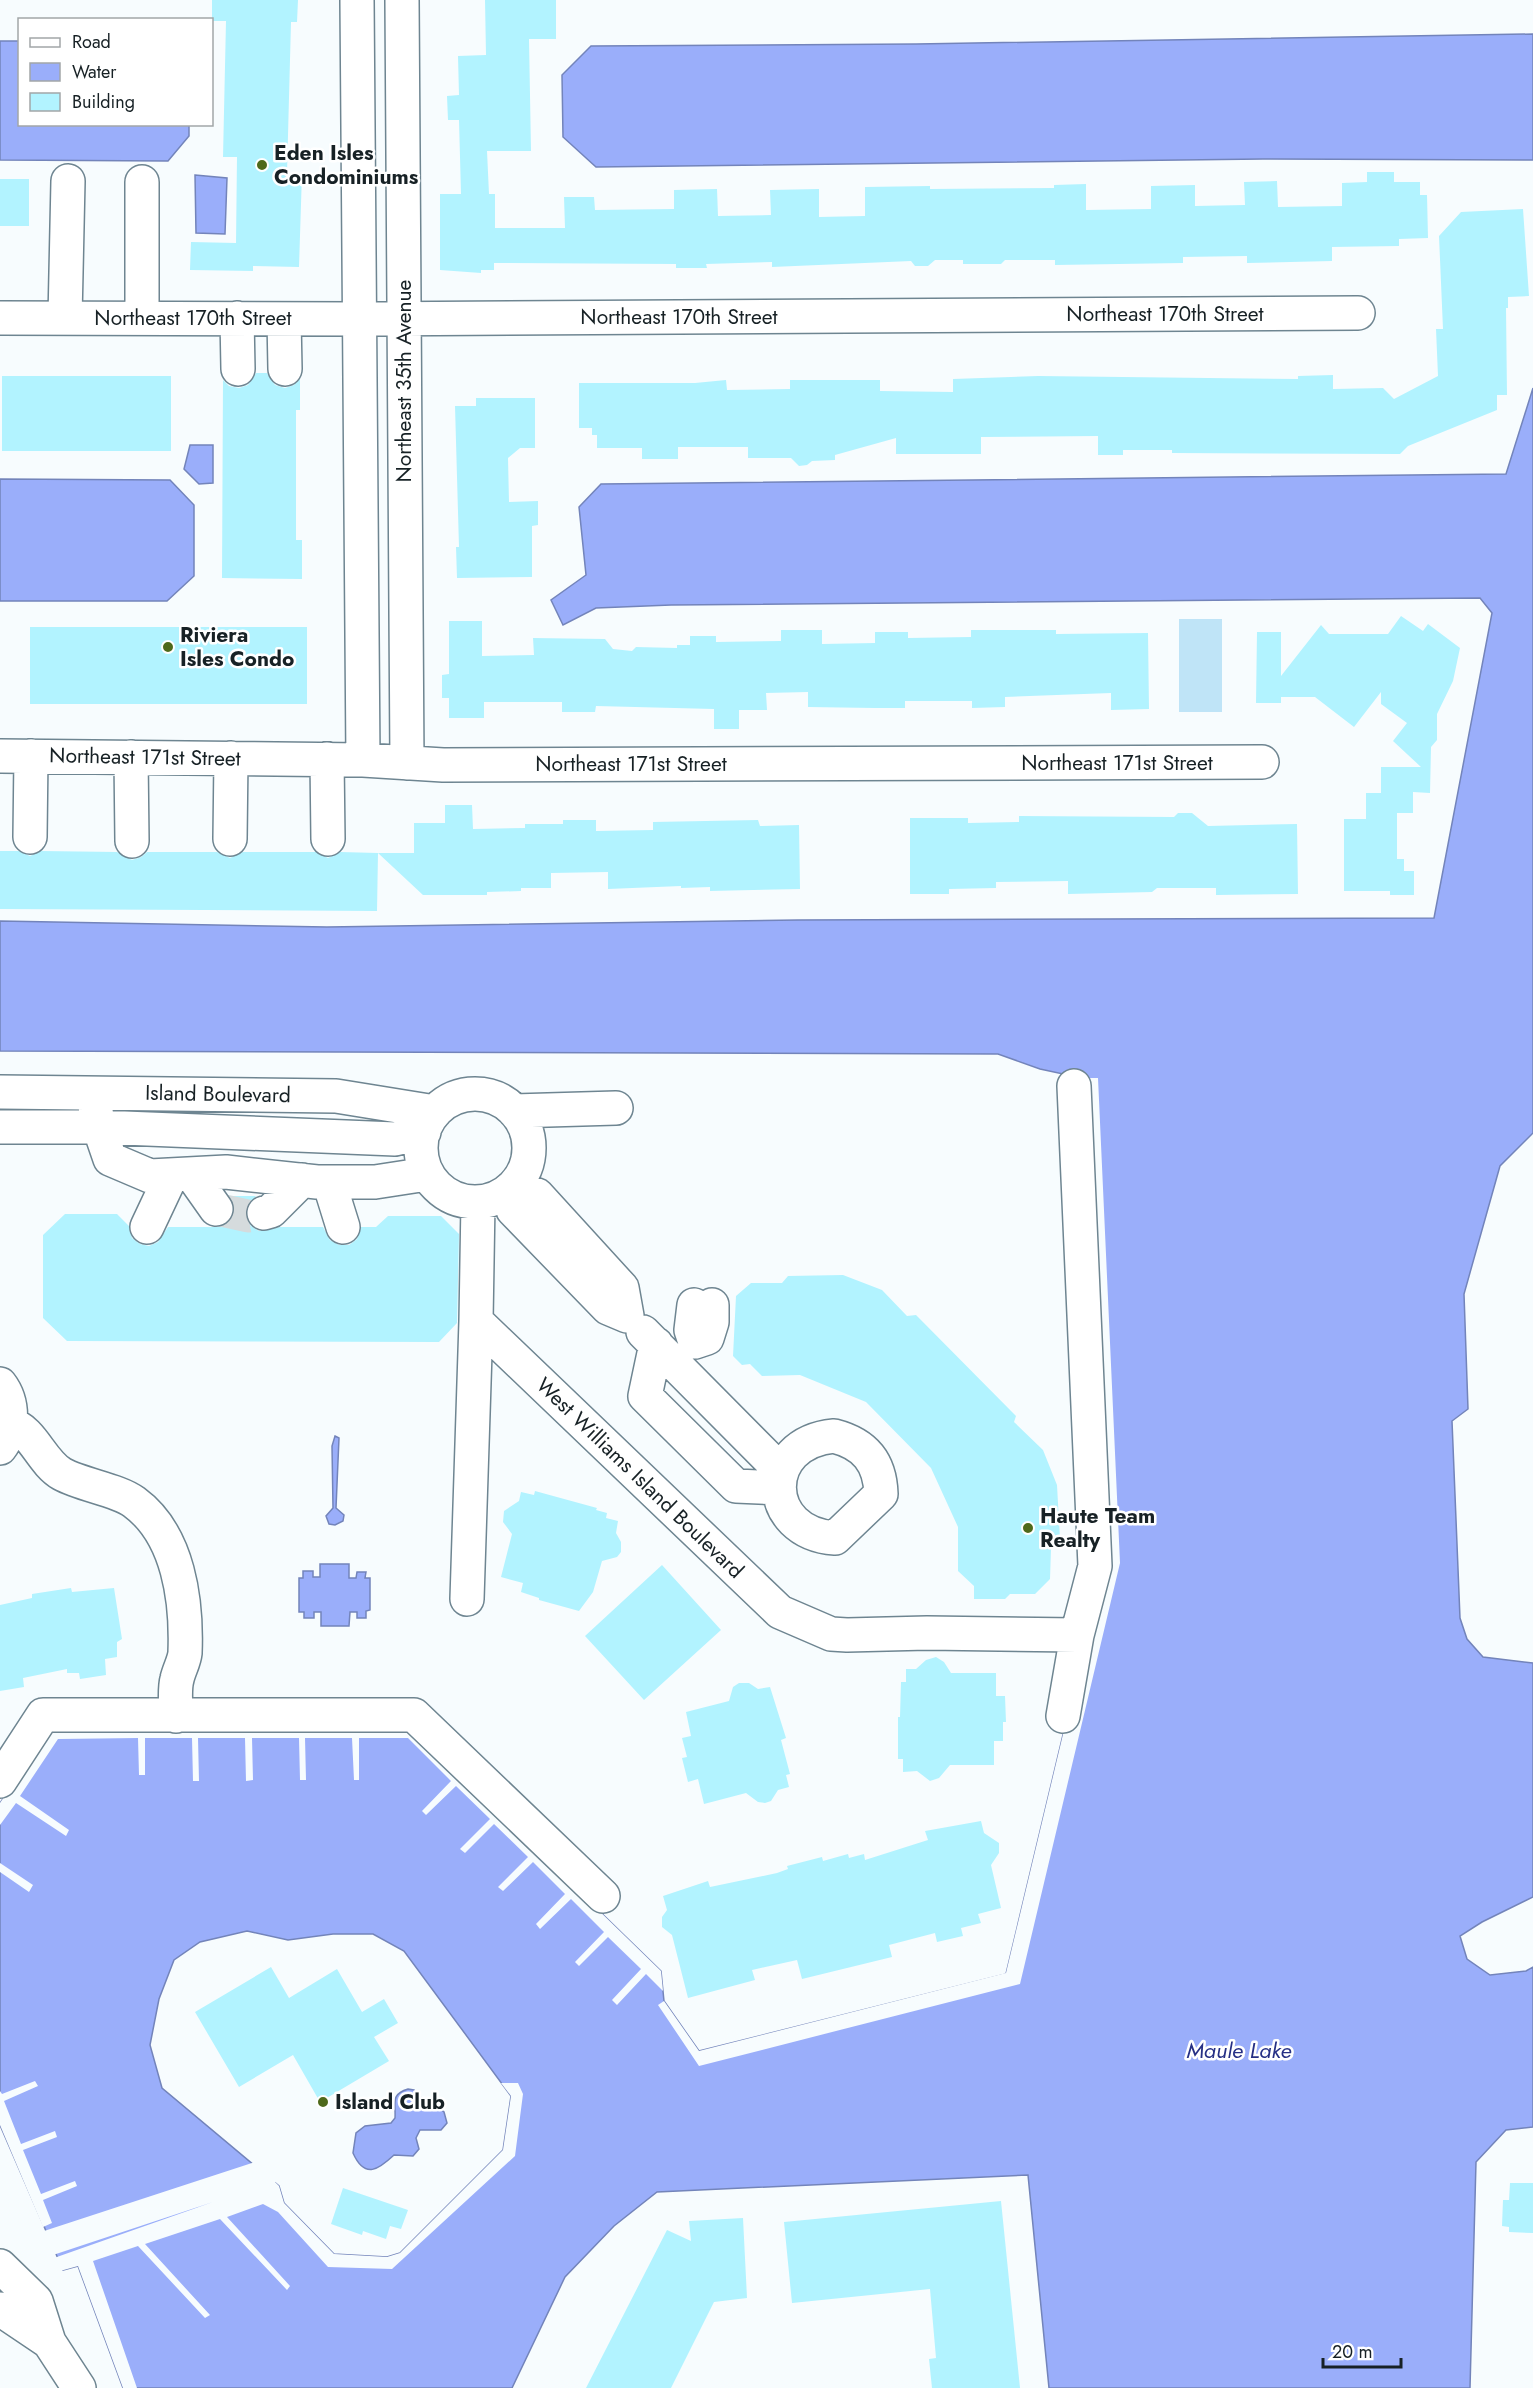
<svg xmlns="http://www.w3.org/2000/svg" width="1533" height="2388" font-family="Jost,sans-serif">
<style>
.green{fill:#bfe4f7}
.water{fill:#9aaefa;stroke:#7384ba;stroke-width:1.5;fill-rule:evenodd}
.pier{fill:#f7fcfe}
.building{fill:#b2f3ff}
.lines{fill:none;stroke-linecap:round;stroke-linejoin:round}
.minor-tunnel{stroke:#d5dbdd;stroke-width:33;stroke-dasharray:33 16;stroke-linecap:butt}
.minor-casing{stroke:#6e8591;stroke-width:36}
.minor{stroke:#fff;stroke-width:33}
.poi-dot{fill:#4e691b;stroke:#fff;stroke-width:2}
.labels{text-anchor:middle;stroke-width:5;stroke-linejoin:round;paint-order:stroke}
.poi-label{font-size:21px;font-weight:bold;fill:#172125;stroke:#fff;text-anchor:start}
.street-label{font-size:21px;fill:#172125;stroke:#fff}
.water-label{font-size:22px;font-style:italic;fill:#263085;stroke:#fff}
</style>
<rect width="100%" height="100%" fill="#f7fcfe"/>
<!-- green -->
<path class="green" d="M 1179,619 L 1222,619 L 1222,712 L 1179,712 Z"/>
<!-- water -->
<path class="water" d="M 1533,34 L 1533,160 L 1263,159 L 596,167 L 563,137 L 562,75 L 591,46 L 916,44 Z
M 0,41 L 19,41 L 20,124 L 189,125 L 189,136 L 168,161 L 0,160 Z
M 195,175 L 227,178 L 225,234 L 196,233 Z
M 1533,388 L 1533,1133 L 1500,1166 L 1464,1294 L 1468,1409 L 1452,1421 L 1460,1618 L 1467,1639 L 1483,1657 L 1533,1663 L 1533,1897 L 1482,1922 L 1460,1936 L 1467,1959 L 1490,1975 L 1526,1971 L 1533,1967 L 1533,2127 L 1506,2130 L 1476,2162 L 1470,2388 L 1049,2388 L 1028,2175 L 657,2192 L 614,2226 L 565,2277 L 512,2388 L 123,2388 L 78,2266 L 63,2270 L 0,2125 L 0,1803 L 49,1730 L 410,1727 L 661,1971 L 664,2001 L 699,2051 L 1006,1974 L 1103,1567 L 1082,1078 L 1040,1069 L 998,1054 L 0,1051 L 0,921 L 327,927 L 798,920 L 1434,918 L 1492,613 L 1480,598 L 671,605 L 596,608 L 563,625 L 551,600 L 586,575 L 579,507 L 601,484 L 1506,474 ZM 247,1931 L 288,1940 L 333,1934 L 373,1934 L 404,1951 L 511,2096 L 503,2150 L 400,2253 L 387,2257 L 334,2254 L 284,2203 L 279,2186 L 162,2088 L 150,2045 L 159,1999 L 174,1960 L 200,1942 Z
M 190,445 L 213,445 L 213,483 L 199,484 L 184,469 Z
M 0,479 L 170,480 L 194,505 L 194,576 L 167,601 L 0,601 Z
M 335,1436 L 339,1438 L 336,1508 L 344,1515 L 343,1521 L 335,1525 L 329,1524 L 326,1516 L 333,1508 L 332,1446 Z
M 320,1564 L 349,1564 L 349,1578 L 356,1578 L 357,1572 L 366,1572 L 365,1578 L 370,1578 L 370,1610 L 366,1611 L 366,1618 L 357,1618 L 357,1612 L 350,1612 L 349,1626 L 321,1626 L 321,1612 L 314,1612 L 314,1618 L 304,1618 L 304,1612 L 299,1612 L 299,1578 L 303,1578 L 303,1571 L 313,1571 L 313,1577 L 320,1577 Z
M 408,2089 L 414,2090 L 427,2104 L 439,2108 L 444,2112 L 447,2123 L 441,2130 L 420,2130 L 416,2138 L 419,2149 L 413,2156 L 394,2155 C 379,2169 365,2180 353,2153 L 356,2133 L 365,2126 L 391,2123 L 395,2118 C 396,2104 390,2094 408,2089 Z"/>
<!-- pier -->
<path class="pier" d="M 1083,1078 L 1098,1078 L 1120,1563 L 1020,1984 L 699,2066 L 658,2005 L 664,2001 L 699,2051 L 1006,1973 L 1103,1567 Z
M 410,1727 L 661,1971 L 663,1991 L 646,1974 L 617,2005 L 612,2000 L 641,1969 L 608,1937 L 579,1966 L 575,1962 L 604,1932 L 571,1899 L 540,1929 L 536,1924 L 565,1894 L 533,1862 L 503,1891 L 498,1887 L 528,1857 L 494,1824 L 465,1853 L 460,1849 L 490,1819 L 456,1786 L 426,1815 L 422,1811 L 451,1781 L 408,1738 L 359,1738 L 359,1780 L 354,1780 L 352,1738 L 305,1738 L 306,1780 L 300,1780 L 299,1738 L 252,1738 L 253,1780 L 246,1781 L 245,1738 L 198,1738 L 199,1781 L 193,1781 L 192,1738 L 145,1738 L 145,1775 L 139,1775 L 138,1738 L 58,1739 L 20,1796 L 69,1830 L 66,1836 L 16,1803 L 0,1825 L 0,1803 L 49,1730 Z
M 0,1863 L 33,1885 L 29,1892 L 0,1872 Z
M 35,2081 L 38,2086 L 4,2101 L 21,2144 L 55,2131 L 57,2137 L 23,2150 L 41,2194 L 75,2181 L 77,2186 L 43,2200 L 52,2223 L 43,2227 L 0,2125 L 0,2091 L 2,2094 Z
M 501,2083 L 518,2083 L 523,2094 L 515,2156 L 392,2269 L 328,2267 L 278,2212 L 263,2204 L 227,2217 L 290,2286 L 287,2290 L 220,2219 L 145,2244 L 210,2315 L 205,2318 L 138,2246 L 93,2261 L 137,2388 L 123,2388 L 78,2266 L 60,2271 L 54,2258 L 213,2202 L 53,2255 L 41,2232 L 255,2162 L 278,2181 L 275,2182 L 279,2186 L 284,2203 L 334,2254 L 387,2257 L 400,2253 L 503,2150 L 511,2096 Z"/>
<!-- building -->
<path class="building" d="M 212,0 L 298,0 L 297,22 L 291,22 L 287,173 L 302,173 L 299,267 L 253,266 L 253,271 L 190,270 L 191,242 L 236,243 L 237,157 L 223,157 L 226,21 L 212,21 Z
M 485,0 L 556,0 L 556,39 L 529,39 L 531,151 L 487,151 L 489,194 L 495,194 L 495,228 L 565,228 L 564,197 L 594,197 L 595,210 L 674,209 L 674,190 L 717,189 L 718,216 L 771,215 L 770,190 L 819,189 L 819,217 L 865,216 L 865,187 L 930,186 L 930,189 L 1054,188 L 1054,185 L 1086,184 L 1086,210 L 1151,209 L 1151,186 L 1195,185 L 1195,206 L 1245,205 L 1244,182 L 1277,181 L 1278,207 L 1342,206 L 1342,183 L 1367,182 L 1367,172 L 1394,172 L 1394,182 L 1420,182 L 1420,195 L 1427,195 L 1428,238 L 1399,239 L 1399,246 L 1332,247 L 1332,261 L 1247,263 L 1247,256 L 1183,257 L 1183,263 L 1055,265 L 1055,260 L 1005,260 L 1001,264 L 963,264 L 963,260 L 935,260 L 928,266 L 915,266 L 911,261 L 772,267 L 772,262 L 706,264 L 707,268 L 676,268 L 676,264 L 494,263 L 494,270 L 481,270 L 481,273 L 440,270 L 440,194 L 461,194 L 459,120 L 448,120 L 447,96 L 459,95 L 458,56 L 486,55 Z
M 0,179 L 29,179 L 29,226 L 0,226 Z
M 1523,209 L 1529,296 L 1508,297 L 1508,308 L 1506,308 L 1507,395 L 1497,395 L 1497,410 L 1408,446 L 1400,454 L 1172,453 L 1172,450 L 1123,450 L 1123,455 L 1098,455 L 1098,436 L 981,437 L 981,454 L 896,454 L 896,438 L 835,455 L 835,460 L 812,461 L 807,465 L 799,466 L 791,458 L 748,458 L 748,447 L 678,447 L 678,459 L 642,459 L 642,448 L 597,448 L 597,435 L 592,435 L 592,428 L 579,428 L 579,383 L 695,383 L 726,380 L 727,390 L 790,389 L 790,380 L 880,380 L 880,391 L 953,392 L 953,379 L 1038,376 L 1298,379 L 1298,376 L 1333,375 L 1333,389 L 1383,388 L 1394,399 L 1438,376 L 1436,329 L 1443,329 L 1439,236 L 1461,212 Z
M 256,373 L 267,373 L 275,385 L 285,388 L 294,385 L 300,379 L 300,410 L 296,410 L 296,540 L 302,540 L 302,579 L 222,578 L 223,380 L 229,386 L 239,388 L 248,385 Z
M 2,376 L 171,376 L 171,451 L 2,451 Z
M 476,398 L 535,398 L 535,448 L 520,448 L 508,458 L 509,502 L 538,501 L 538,525 L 532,526 L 532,577 L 457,578 L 456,547 L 459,547 L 455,406 L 476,406 Z
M 1401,616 L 1423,631 L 1428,624 L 1460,648 L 1453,681 L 1437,714 L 1437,740 L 1431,747 L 1430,793 L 1413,792 L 1413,813 L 1397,813 L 1397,859 L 1404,859 L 1404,871 L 1414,871 L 1414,895 L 1390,895 L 1390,891 L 1344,891 L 1344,819 L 1366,819 L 1366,793 L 1381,793 L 1381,767 L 1421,767 L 1393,741 L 1407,723 L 1381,704 L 1381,692 L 1354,727 L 1315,697 L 1281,697 L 1281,703 L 1256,703 L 1257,632 L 1281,632 L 1281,676 L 1321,625 L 1329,634 L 1388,634 Z
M 449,621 L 482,621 L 482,656 L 534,655 L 533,638 L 605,639 L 613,649 L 632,651 L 636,647 L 677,648 L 677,645 L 690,645 L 690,636 L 716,636 L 716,642 L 781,641 L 781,630 L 822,630 L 822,644 L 875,643 L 875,632 L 908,632 L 908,638 L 971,637 L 971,630 L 1056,630 L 1056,634 L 1148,633 L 1149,709 L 1111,710 L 1111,693 L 1005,697 L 1005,707 L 972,708 L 972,701 L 905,701 L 905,708 L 875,708 L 808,707 L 808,692 L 766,693 L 767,710 L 739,710 L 739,729 L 714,729 L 714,709 L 596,706 L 595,712 L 562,712 L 562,702 L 484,702 L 484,718 L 449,718 L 449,698 L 442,698 L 442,675 L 449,674 Z
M 30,627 L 307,627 L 307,704 L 30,704 Z
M 445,805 L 472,805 L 473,829 L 525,828 L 525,824 L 563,824 L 563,820 L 596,820 L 596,831 L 653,830 L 653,822 L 758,820 L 760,826 L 799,825 L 800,889 L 710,891 L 710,887 L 681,888 L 681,886 L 608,889 L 608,872 L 551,873 L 551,888 L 521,888 L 521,891 L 487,892 L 487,895 L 423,895 L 378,853 L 414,853 L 414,823 L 445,823 Z
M 1178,813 L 1192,813 L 1208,826 L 1297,824 L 1298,894 L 1216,895 L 1216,888 L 1157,888 L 1152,892 L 1068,894 L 1068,881 L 996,882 L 996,888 L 949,889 L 949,894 L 910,894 L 910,818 L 968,818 L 968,823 L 1019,822 L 1019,816 L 1174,817 Z
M 0,851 L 19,851 L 30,856 L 41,851 L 117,852 L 132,860 L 141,857 L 147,852 L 217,852 L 230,858 L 243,852 L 316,852 L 328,858 L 340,852 L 378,853 L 377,911 L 0,909 Z
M 231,1196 L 256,1196 L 246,1208 L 246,1218 L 251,1226 L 259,1231 L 280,1227 L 323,1227 L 330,1240 L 339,1245 L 349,1245 L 357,1239 L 361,1227 L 376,1227 L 388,1216 L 441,1216 L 459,1234 L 457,1323 L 439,1342 L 67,1341 L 43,1318 L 43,1235 L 65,1214 L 117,1214 L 129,1226 L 132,1238 L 140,1244 L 149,1246 L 158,1242 L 168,1227 L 231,1227 L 235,1208 Z
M 843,1275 L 882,1290 L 907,1316 L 916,1315 L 1016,1416 L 1014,1422 L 1043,1450 L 1057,1485 L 1060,1539 L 1051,1548 L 1050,1579 L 1035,1594 L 1010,1594 L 1005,1599 L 974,1599 L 974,1586 L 958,1571 L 958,1527 L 931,1468 L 866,1402 L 800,1375 L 762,1376 L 750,1364 L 742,1365 L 733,1356 L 736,1296 L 751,1283 L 782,1283 L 788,1276 Z
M 535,1491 L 597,1508 L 596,1510 L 607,1513 L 606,1518 L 618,1521 L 616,1533 L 621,1542 L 621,1552 L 617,1557 L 602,1561 L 593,1592 L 579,1611 L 539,1600 L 539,1598 L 521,1592 L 523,1583 L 501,1577 L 512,1534 L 503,1522 L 504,1511 L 519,1501 L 521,1492 L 534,1495 Z
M 662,1565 L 721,1630 L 644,1700 L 585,1636 Z
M 71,1588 L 72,1592 L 114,1588 L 122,1639 L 117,1642 L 117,1657 L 105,1659 L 106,1675 L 80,1679 L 79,1673 L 67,1673 L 67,1669 L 23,1678 L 24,1687 L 0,1691 L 0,1605 L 32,1598 L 32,1594 Z
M 936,1657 L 944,1662 L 951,1673 L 996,1673 L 996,1696 L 1005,1696 L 1006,1722 L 1003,1722 L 1003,1741 L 994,1741 L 994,1765 L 950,1765 L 939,1778 L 930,1781 L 917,1771 L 903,1772 L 903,1759 L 898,1759 L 898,1717 L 900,1717 L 901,1682 L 906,1682 L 906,1669 L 916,1669 L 926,1660 Z
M 739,1683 L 749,1683 L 758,1689 L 770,1687 L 786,1738 L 781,1740 L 790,1774 L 786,1775 L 789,1787 L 778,1790 L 771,1801 L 765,1803 L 758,1802 L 746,1793 L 704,1804 L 698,1779 L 688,1782 L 682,1758 L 687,1757 L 682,1738 L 691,1736 L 686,1712 L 729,1701 L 733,1687 Z
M 981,1821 L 984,1833 L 999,1843 L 999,1853 L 991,1865 L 1001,1908 L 978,1914 L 981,1923 L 961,1928 L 963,1936 L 937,1942 L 935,1933 L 889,1945 L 892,1957 L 802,1979 L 797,1960 L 752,1970 L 755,1980 L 688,1998 L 672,1935 L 662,1927 L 662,1917 L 667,1910 L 663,1896 L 708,1881 L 710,1887 L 777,1873 L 788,1869 L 787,1866 L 822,1857 L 823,1861 L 848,1854 L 849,1858 L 864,1854 L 865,1860 L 928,1840 L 925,1831 Z
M 271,1967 L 289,1998 L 337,1969 L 362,2012 L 384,1999 L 398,2023 L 374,2037 L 389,2061 L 320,2102 L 293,2055 L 239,2087 L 195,2012 Z
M 1510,2183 L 1533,2183 L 1533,2233 L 1509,2232 L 1509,2227 L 1502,2226 L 1503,2200 L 1509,2200 Z
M 343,2188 L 408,2210 L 401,2229 L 390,2226 L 386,2239 L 363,2231 L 362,2235 L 331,2224 Z
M 1001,2201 L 1020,2388 L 932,2388 L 929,2359 L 936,2358 L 930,2289 L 792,2303 L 784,2222 Z
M 743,2218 L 747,2298 L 714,2302 L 671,2388 L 586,2388 L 667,2230 L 691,2241 L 689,2221 Z"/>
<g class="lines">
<!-- minor-tunnel -->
<path class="minor-tunnel" d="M 216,1209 L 248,1216 L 264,1213"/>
<!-- minor casing -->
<g class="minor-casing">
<path id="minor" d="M 357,0 L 363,760
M 402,0 L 407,763
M 142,182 L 142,318
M 0,318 L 361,319 L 1358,313
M 65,318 L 68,181
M 237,318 L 238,369
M 284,319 L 285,369
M 0,756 L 363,760 L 443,765 L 1262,762
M 131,757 L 132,841
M 327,759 L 328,839
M 30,837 L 31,756
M 230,839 L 231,758
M 0,1092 L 336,1096 L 435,1112
M421 1148a54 54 0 1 1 108 0a54 54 0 1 1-108 0Z
M 95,1106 L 99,1127 L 110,1159 L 150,1176 L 226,1172 L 317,1182 L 375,1182 L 427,1174
M 514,1111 L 616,1108
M 0,1127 L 99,1127 L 395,1139 L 424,1132
M 192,1175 L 216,1209
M 329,1182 L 343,1227
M 511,1188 L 537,1195 L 622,1288 L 627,1316 L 608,1308 L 513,1210 Z
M 478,1202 L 476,1321 L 780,1612 L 831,1634 L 847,1635 L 927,1633 L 1077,1635
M 264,1213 L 271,1211 L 302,1180
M 147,1227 L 171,1176
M 694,1305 L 691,1330 L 695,1342 L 707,1338 L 712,1322 L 712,1305
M 643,1332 L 781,1471
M 656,1344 L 645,1396 L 736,1486 L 779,1488
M 0,1384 C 14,1402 14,1430 0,1448
M 10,1424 C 33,1430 41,1462 62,1474 C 82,1485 118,1490 134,1502 C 179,1535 187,1601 185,1653 C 184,1662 179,1670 177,1679 C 174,1690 176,1704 176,1716
M 834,1436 C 865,1444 880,1462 881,1494 L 835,1538 C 762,1533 760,1443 834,1436 Z
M 467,1599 L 476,1321
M 1063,1716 L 1077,1635 L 1095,1566 L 1074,1086
M 0,1781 L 43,1715 L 414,1715 L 603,1896
M 0,2266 L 36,2301 L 49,2342
M 0,2309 L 49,2342 L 79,2388"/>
</g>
<!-- minor -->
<use href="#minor" class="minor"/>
</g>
<!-- markers -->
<g class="poi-dot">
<circle cx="262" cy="165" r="6"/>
<circle cx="168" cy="647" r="6"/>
<circle cx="1028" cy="1528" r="6"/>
<circle cx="323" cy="2102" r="6"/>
</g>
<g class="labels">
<!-- poi labels -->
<g class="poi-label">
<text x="274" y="160">Eden Isles<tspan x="274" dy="24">Condominiums</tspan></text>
<text x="180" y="642">Riviera<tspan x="180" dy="24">Isles Condo</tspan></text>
<text x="1040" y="1523">Haute Team<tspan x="1040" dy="24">Realty</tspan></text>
<text x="335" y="2109">Island Club</text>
</g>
<!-- street labels -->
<g class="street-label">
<text x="1165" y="321">Northeast 170th Street</text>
<text x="679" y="324">Northeast 170th Street</text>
<text x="193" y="325">Northeast 170th Street</text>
<text transform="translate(404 381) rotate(-90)" y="7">Northeast 35th Avenue</text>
<text transform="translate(145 757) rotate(1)" y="7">Northeast 171st Street</text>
<text x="1117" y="770">Northeast 171st Street</text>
<text x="631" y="771">Northeast 171st Street</text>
<text transform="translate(218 1094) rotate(1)" y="7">Island Boulevard</text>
<text transform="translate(640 1478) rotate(44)" y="7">West Williams Island Boulevard</text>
</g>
<!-- water labels -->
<g class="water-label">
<text x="1239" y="2058">Maule Lake</text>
</g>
</g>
<!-- legend -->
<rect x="18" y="18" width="195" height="108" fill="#ffffff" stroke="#a2a6a8" stroke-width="1.5"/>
<rect x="30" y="38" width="30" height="9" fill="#ffffff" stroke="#a2a6a8" stroke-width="1.5"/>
<text x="72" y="48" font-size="18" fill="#172125">Road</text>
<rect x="30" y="63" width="30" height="18" fill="#9aaefa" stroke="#a2a6a8" stroke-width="1.5"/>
<text x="72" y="78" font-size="18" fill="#172125">Water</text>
<rect x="30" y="93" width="30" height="18" fill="#b2f3ff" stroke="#a2a6a8" stroke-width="1.5"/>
<text x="72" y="108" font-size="18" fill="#172125">Building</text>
<!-- scale -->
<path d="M1323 2358v9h78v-9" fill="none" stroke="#172125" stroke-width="3"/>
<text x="1332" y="2358" font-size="18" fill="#172125" stroke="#ffffff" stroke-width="4.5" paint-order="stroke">20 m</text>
</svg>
